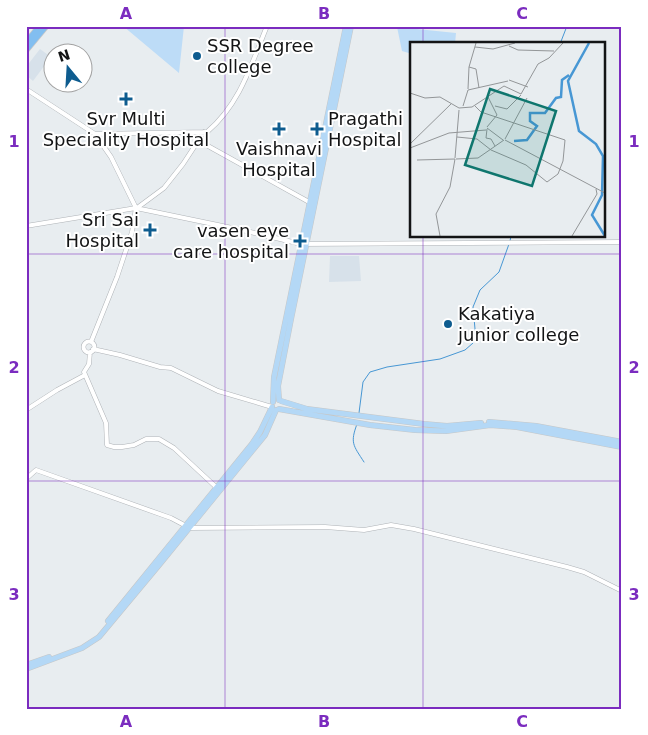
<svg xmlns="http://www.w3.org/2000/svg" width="648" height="735" font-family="'DejaVu Sans',sans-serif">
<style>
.built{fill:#d7e1ea}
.green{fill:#bddcf7}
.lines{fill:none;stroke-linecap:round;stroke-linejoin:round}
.stream{stroke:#4797d4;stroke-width:1}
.minor-casing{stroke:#afb3b7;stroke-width:5}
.major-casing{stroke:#c6c7c7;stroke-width:6}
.highway-casing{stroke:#c6c7c7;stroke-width:7}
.minor{stroke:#fff;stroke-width:4}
.major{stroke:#b4d8f6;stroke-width:5}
.highway{stroke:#82bef0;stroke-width:5.5}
.grid{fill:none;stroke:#7b2cbf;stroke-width:1;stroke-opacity:0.55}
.poi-dot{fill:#0e5c8f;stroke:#fff;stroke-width:2}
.labels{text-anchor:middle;stroke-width:4;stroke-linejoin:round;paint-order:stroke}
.poi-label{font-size:18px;fill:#131415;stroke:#fff;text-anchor:start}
.inset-river{fill:none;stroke:#4797d4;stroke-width:2.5}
.inset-road{fill:none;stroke:#939698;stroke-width:1}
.view{fill:#0f766e;fill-opacity:0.15;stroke:#0f766e;stroke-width:2.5}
.inset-edge{fill:none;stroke:#131415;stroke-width:2.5}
.neatline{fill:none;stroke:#7b2cbf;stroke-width:2}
.grid-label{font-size:16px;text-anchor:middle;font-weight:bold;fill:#7b2cbf}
</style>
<rect width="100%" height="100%" fill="#e8edf0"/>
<!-- built -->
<path class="built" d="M 40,49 L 51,57 L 33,81 L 26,75 L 26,67 Z
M 330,256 L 359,256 L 361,281 L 329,282 Z"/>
<!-- green -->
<path class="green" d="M 123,26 L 184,26 L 179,73 Z
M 397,27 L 456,33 L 455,44 L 412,44 L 412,54 L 402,51 Z"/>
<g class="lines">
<!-- stream -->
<path class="stream" d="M 560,44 L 567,26
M 510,241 L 511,236
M 359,413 L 363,382 L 370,372 L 387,367 L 440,359 L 465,350 L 473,343 L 475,329 L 473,307 L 480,290 L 499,272 L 509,244
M 357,424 C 350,443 353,445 364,462"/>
<!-- minor casing -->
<g class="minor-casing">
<path id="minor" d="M 26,89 L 95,134 L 111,157 L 136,208 L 132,232 L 117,277 L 91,342
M 95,134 L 207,132 C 240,104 251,65 267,26
M 199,141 L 309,202
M 137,208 L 164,188 L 183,164 L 204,132
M 26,226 L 136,208 L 242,230 L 301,244 L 622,242
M83.5 347a5.5 5.5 0 1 1 11 0a5.5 5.5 0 1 1-11 0Z
M 93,349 L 120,355 L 160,367 L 171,368 L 218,391 L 272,407
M 90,352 L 89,364 L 84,372 L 106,423 L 107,445 L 114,447 L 122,447 L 134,445 L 146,439 L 159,439 L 174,448 L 216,487
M 26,410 L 57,390 L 85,375
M 26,479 L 36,470 L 171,518 L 190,528 L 325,527 L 364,530 L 391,525 L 414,529 L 567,567 L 584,572 L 622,591"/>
</g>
<!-- major casing -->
<g class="major-casing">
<path id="major" d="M 279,400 L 278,386 L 291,319 L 351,26
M 281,401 L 307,409 L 424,424 L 447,426 L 481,423
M 273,402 L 274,377 L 346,26
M 279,409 L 370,425 L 415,430 L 446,431 L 490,425 L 517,427 L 622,447
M 489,422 L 536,426 L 622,442
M 108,621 L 252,444 L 260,432 L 272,407
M 26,665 L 49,657
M 26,669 L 82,648 L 99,637 L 159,565 L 265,435 L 276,410"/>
</g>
<!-- highway casing -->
<g class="highway-casing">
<path id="highway" d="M 26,43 L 40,26
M 26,50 L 46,26"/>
</g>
<!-- minor -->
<use href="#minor" class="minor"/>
<!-- major -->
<use href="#major" class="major"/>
<!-- highway -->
<use href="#highway" class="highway"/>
</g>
<!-- grid -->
<path class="grid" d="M 225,26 L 225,709M 423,26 L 423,44M 423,236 L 423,709M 26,254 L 622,254M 26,481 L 622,481"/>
<!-- markers -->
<g class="poi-dot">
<circle cx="197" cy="56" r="5"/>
<path d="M123.5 91.5h5v5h5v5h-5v5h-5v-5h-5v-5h5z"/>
<path d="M276.5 121.5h5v5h5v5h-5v5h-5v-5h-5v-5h5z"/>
<path d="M314.5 121.5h5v5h5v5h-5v5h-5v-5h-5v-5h5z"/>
<path d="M147.5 222.5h5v5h5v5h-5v5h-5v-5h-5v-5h5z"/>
<path d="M297.5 233.5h5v5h5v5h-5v5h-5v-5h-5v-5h5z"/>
<circle cx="448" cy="324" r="5"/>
</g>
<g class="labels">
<!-- poi labels -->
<g class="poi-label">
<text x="207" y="52">SSR Degree<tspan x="207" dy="21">college</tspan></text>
<text x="126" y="125" text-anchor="middle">Svr Multi<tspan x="126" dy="21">Speciality Hospital</tspan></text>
<text x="328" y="125">Pragathi<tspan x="328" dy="21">Hospital</tspan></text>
<text x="279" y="155" text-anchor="middle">Vaishnavi<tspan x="279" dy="21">Hospital</tspan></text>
<text x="139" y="226" text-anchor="end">Sri Sai<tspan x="139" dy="21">Hospital</tspan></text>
<text x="289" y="237" text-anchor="end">vasen eye<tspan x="289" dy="21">care hospital</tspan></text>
<text x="458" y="320">Kakatiya<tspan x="458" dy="21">junior college</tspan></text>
</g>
</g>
<!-- overview -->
<g transform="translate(410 42)">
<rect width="195" height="195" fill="#e8edf0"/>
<path class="inset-river" d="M 179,1 L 158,39 L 169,89 L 186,102 L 193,114 L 192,153 L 182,173 L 195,194M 104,99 L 117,98 L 127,84 L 120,79 L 120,71 L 135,71 L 146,56 L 151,55 L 152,38 L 159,33"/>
<path class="inset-road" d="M 66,1 L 59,25 L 66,27 L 69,46M 99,4 L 108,8 L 144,9M 65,5 L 83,7 L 105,1M 99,38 L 118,45M 58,47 L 59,25M 0,51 L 15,56 L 30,55 L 49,66M 111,52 L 128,22 L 139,16 L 153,1M 53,64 L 58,48 L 98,39M 85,64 L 97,67 L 111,53M 49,66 L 62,65 L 94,44 L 111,52M 77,85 L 87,73 L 78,55M 77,86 L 93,98M 77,87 L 76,96 L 81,97 L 85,104M 47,95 L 67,97 L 81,108 L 116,123 L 137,140 L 148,132 L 153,119 L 155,98 L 71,70 L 65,64M 95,97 L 117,56M 95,98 L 195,151M 0,102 L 41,62M 0,106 L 39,91 L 76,88M 45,116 L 49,68M 46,117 L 68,116 L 94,98M 7,118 L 45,117M 30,194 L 26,172 L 40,145 L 45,117M 162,194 L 187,152 L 186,147"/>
<path class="view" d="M 80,47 L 146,69 L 122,144 L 55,123 Z"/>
<rect width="195" height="195" class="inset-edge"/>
</g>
<!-- border -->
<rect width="648" height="735" fill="none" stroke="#ffffff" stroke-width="55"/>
<!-- north arrow -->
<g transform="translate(68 68) rotate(342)"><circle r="24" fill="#ffffff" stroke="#a1a1a1"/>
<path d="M0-4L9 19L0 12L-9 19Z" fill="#0e5c8f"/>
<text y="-8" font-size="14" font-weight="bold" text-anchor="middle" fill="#131415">N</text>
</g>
<rect x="28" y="28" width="592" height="680" class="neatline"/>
<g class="grid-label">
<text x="126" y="19">A</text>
<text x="324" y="19">B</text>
<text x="522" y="19">C</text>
<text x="14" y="147">1</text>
<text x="634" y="147">1</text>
<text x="14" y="373">2</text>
<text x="634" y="373">2</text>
<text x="14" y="600">3</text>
<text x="634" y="600">3</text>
<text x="126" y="727">A</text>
<text x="324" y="727">B</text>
<text x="522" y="727">C</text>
</g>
</svg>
